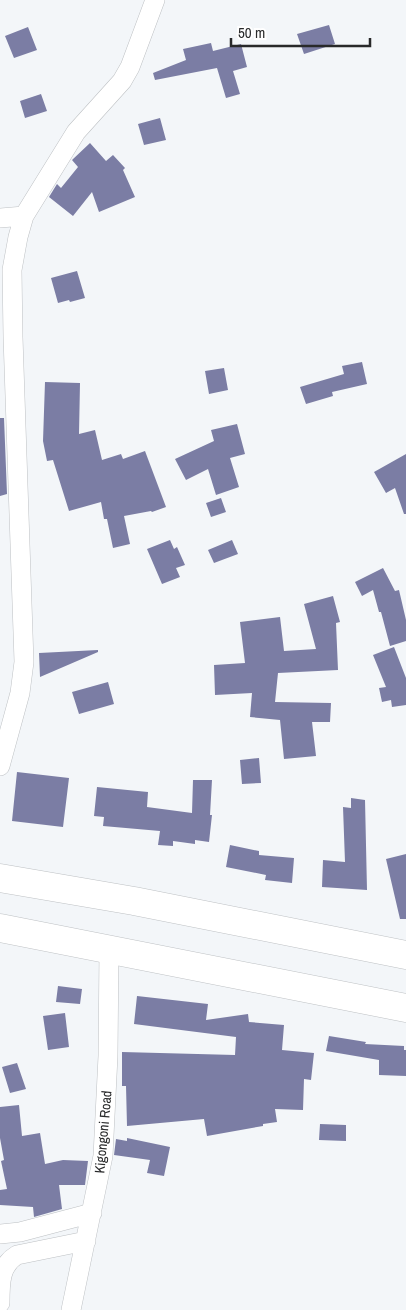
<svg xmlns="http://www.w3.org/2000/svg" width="406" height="1310" font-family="'Archivo Narrow',sans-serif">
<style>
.building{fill:#7b7da4}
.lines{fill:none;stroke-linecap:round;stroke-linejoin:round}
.minor-casing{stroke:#bec1c4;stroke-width:20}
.trunk-casing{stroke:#bec1c4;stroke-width:29}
.minor{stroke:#fff;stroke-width:19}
.trunk{stroke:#fff;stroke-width:28}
.labels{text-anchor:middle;stroke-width:4;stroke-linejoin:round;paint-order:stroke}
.street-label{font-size:14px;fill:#28292a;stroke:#fff}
</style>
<rect width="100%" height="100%" fill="#f3f6f9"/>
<!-- building -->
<path class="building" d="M 329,25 L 335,44 L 304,54 L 297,34 Z
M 28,27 L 37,50 L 14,58 L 5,36 Z
M 211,43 L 213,51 L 241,44 L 247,67 L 233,71 L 240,94 L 226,98 L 217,68 L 155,80 L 153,73 L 186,60 L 183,49 Z
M 41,94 L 47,111 L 25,118 L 20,101 Z
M 160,118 L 166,140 L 144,145 L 138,124 Z
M 90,143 L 106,161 L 113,155 L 125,168 L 123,170 L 135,197 L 99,212 L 92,192 L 73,216 L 49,197 L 57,184 L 61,188 L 78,167 L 72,160 Z
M 77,271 L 85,298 L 70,302 L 69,300 L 58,303 L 51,278 Z
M 362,362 L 367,384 L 332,392 L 333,396 L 306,404 L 300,387 L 344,374 L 342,366 Z
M 224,368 L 228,390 L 209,394 L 205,371 Z
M 45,382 L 80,383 L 79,434 L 95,430 L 102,460 L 121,454 L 123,459 L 145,451 L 166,507 L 152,512 L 151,511 L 124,516 L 130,544 L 113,548 L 107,519 L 104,519 L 101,502 L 69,511 L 53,460 L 47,461 L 43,441 Z
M 0,418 L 4,418 L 7,494 L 0,496 Z
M 237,424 L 245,454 L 230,458 L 239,487 L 216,495 L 208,469 L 186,480 L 175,459 L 214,441 L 211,430 Z
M 406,454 L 406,514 L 404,514 L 395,488 L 386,493 L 374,472 Z
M 221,498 L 226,512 L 211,517 L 206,503 Z
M 170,540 L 174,549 L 177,547 L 185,565 L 176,568 L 180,577 L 162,584 L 147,549 Z
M 232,540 L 238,554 L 214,563 L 208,550 Z
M 383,568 L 395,591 L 399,590 L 406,620 L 406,641 L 390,646 L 381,612 L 379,612 L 373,590 L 362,596 L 355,582 Z
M 333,596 L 340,622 L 336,623 L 338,670 L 278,673 L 275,702 L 331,703 L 330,722 L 312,722 L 316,756 L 284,759 L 280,720 L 250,717 L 252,693 L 215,695 L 214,665 L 245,663 L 240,622 L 280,617 L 284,651 L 316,649 L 304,604 Z
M 394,647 L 406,678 L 406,705 L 392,707 L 391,700 L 382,702 L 379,688 L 386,687 L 373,655 Z
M 98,650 L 98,652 L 40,677 L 39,653 Z
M 108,682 L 114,704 L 79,714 L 72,692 Z
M 259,758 L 261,783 L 242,784 L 240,760 Z
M 17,772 L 69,778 L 63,827 L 12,821 Z
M 193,780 L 212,780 L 210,815 L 212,815 L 209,842 L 195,840 L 195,844 L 173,841 L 173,846 L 158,845 L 160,831 L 103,826 L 104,817 L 94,816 L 97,787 L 148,792 L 147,807 L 192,813 Z
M 351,798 L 365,800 L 367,890 L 322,887 L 323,860 L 345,862 L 343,807 L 351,808 Z
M 230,845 L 259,851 L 259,855 L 294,858 L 292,883 L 265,880 L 266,875 L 226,867 Z
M 406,854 L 406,919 L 400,919 L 386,859 Z
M 58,986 L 82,989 L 80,1004 L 56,1002 Z
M 137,996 L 208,1004 L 206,1020 L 248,1014 L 249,1022 L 284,1025 L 282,1050 L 314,1053 L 311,1080 L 304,1079 L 303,1110 L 275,1109 L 277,1122 L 263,1124 L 263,1126 L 207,1136 L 204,1119 L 127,1126 L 126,1086 L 122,1086 L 122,1052 L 235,1055 L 236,1037 L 134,1024 Z
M 65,1013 L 69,1047 L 48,1050 L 43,1016 Z
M 329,1036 L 366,1042 L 365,1044 L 404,1046 L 404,1050 L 406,1050 L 406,1076 L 379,1075 L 379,1060 L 326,1051 Z
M 17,1063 L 26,1089 L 10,1093 L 2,1067 Z
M 19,1105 L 22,1136 L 40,1133 L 45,1164 L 63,1160 L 88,1161 L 85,1185 L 59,1185 L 62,1209 L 34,1217 L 33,1207 L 0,1205 L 0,1190 L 7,1189 L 1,1161 L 4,1160 L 0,1138 L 0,1107 Z
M 320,1124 L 346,1125 L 346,1141 L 319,1140 Z
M 127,1138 L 170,1147 L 164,1176 L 147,1173 L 150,1160 L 114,1155 L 116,1139 L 127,1141 Z"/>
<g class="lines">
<!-- minor casing -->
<g class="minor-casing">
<path id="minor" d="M 0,218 L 24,216
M 0,766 L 20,693 L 24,662 L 13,337 L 12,270 L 18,237 L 24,216 L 76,132 L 122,81 L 130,67 L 155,0
M 0,1234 L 20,1232 L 92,1213
M 0,1303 C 0,1283 0,1265 17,1255 L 86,1241
M 71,1310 L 103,1156 L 108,1056 L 109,950"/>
</g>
<!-- trunk casing -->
<g class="trunk-casing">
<path id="trunk" d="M 0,878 L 134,901 L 406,955
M 0,928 L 406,1008"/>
</g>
<!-- minor -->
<use href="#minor" class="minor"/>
<!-- trunk -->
<use href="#trunk" class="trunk"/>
</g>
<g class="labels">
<!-- street labels -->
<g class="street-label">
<text transform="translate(103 1132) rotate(-85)" y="5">Kigongoni Road</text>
</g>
</g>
<!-- scale -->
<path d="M231 38v8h139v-8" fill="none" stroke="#28292a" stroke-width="2.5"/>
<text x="238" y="38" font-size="15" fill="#28292a" stroke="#ffffff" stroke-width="4" paint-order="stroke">50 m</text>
</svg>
